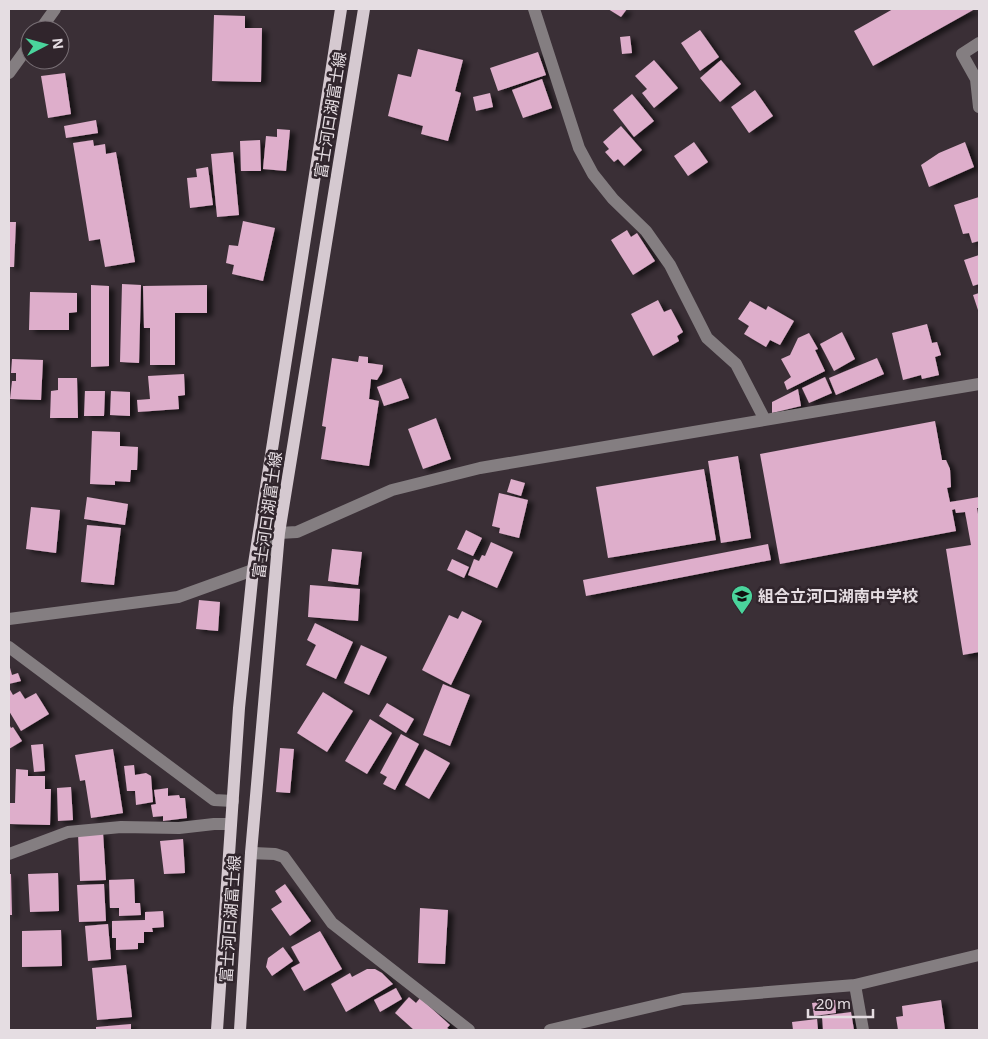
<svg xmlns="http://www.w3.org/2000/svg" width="988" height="1039" font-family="'Noto Sans','Noto Sans JP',sans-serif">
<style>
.building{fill:#deaecb;filter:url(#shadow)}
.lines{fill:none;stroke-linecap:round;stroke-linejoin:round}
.minor{stroke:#847e81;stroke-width:12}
.major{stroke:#d5c9d0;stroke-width:12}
.labels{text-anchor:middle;stroke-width:5;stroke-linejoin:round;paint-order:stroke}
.street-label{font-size:16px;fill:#e5dde2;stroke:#30252c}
.poi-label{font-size:16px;font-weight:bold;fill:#e5dde2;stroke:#30252c;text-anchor:start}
</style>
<defs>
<filter id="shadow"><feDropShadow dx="5.5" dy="3" stdDeviation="2.5" flood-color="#0009"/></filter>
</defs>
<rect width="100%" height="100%" fill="#3a2f36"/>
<!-- building -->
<path class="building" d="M 608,9 L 627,9 L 621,17 Z
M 893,9 L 975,9 L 873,66 L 854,31 Z
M 214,15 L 245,16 L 245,28 L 262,28 L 261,82 L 212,81 Z
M 700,30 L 719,57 L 700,71 L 681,43 Z
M 630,36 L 632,53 L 622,54 L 620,37 Z
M 418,49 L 463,60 L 455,91 L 461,93 L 448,141 L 421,134 L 423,126 L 388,116 L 398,74 L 411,77 Z
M 538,52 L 546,75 L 498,91 L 490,68 Z
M 654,60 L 678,88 L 654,108 L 642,93 L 647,89 L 635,76 Z
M 721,60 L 741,84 L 720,102 L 700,78 Z
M 65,73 L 71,114 L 48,118 L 41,76 Z
M 542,79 L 552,108 L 523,118 L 512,90 Z
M 755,90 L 773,116 L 749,133 L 731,107 Z
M 490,93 L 493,107 L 476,111 L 473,97 Z
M 632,94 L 654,121 L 634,137 L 613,110 Z
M 96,120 L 98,133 L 66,138 L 64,126 Z
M 621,126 L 642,150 L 624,166 L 618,159 L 614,162 L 605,152 L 609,149 L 603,142 Z
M 277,129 L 290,130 L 286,171 L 263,169 L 266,136 L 277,137 Z
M 93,140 L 94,146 L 105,144 L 106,154 L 116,152 L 135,262 L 105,267 L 100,239 L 89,241 L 73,143 Z
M 260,140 L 261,171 L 241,171 L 240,141 Z
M 694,142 L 708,162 L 688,176 L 674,156 Z
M 965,142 L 974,167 L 929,187 L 921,165 L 939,153 Z
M 233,152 L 239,215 L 217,217 L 211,154 Z
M 208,167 L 213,205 L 190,208 L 187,178 L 197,177 L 196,169 Z
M 979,197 L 979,241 L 972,243 L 969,233 L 963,234 L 954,205 Z
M 243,221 L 275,228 L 263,281 L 232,274 L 234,265 L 226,263 L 229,245 L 238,246 Z
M 9,222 L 16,222 L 14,267 L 9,267 Z
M 627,230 L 631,237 L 637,233 L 655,261 L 633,275 L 611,240 Z
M 979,255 L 979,284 L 973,286 L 964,260 Z
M 122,284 L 141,285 L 139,363 L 120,362 Z
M 91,285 L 109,286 L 109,366 L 91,367 Z
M 207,285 L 207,313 L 175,313 L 175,365 L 150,365 L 150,328 L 144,328 L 143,286 Z
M 30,292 L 77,293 L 77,312 L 69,313 L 69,330 L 29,330 Z
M 979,293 L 979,313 L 973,295 Z
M 658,300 L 664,312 L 671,309 L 683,332 L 677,336 L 679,341 L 653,356 L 631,314 Z
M 750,301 L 766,310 L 768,306 L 794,321 L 780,345 L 770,340 L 766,347 L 744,334 L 749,326 L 738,319 Z
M 927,324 L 932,343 L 937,342 L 941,355 L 935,357 L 939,375 L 922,379 L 921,375 L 903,380 L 892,333 Z
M 842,332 L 855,359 L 834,371 L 820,344 Z
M 809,333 L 818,349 L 815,350 L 825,371 L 787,390 L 784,382 L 791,377 L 781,359 L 790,355 L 798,338 Z
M 359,356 L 368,357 L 368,363 L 383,365 L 382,372 L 377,380 L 371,379 L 369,399 L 379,401 L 369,466 L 321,459 L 326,427 L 322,426 L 332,358 L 358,362 Z
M 877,358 L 884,374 L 836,395 L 829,378 Z
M 12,359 L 43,360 L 41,400 L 10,399 L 12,381 L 16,381 L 16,373 L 11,373 Z
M 184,374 L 185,395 L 178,396 L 179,409 L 138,412 L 137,400 L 150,399 L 148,376 Z
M 825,377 L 832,393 L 809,403 L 802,388 Z
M 58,378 L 77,378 L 78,418 L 50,418 L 51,391 L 58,390 Z
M 401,378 L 409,398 L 384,406 L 377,387 Z
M 798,389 L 801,406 L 772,413 L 772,402 Z
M 85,391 L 105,391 L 104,416 L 84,416 Z
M 111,391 L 130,392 L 130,416 L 110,415 Z
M 436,418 L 451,459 L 423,469 L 408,429 Z
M 935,421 L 942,460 L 946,460 L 950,469 L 951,487 L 947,488 L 950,502 L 979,497 L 979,508 L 977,508 L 979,520 L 979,652 L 963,655 L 946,549 L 971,545 L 965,512 L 956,513 L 955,509 L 952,510 L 956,531 L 780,564 L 760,454 Z
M 92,431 L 120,432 L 120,446 L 138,447 L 137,470 L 131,470 L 130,482 L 115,481 L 115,485 L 90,484 Z
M 738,456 L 751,538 L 721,543 L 708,461 Z
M 704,469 L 716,540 L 608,558 L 596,487 Z
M 511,479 L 525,483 L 521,496 L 507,492 Z
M 499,493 L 528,500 L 519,538 L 499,533 L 500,528 L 492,526 Z
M 87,497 L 128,504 L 125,525 L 84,519 Z
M 31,507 L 60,510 L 56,553 L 26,549 Z
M 87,525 L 121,528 L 114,585 L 81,582 Z
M 466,530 L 482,538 L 473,556 L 457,549 Z
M 491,542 L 513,552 L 497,588 L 468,575 L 474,559 L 479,561 L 482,555 L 485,556 Z
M 768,544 L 771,560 L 586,596 L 583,580 Z
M 332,549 L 362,552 L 358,585 L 328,581 Z
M 452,559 L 469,567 L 464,578 L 447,570 Z
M 310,585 L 360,589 L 358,621 L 308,617 Z
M 199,600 L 220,602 L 218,631 L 196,629 Z
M 462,611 L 482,621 L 451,685 L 422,670 L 449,615 L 458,619 Z
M 315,623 L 353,642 L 336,679 L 306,665 L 316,645 L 307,640 Z
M 361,645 L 387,657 L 369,695 L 344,683 Z
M 9,664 L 12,675 L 18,673 L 21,681 L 9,684 Z
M 443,684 L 470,695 L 450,746 L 423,735 Z
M 9,688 L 13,695 L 20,691 L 25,699 L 36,693 L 49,714 L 21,731 L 9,711 Z
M 323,692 L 353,711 L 327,752 L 297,733 Z
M 387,703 L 414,719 L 406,733 L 379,716 Z
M 370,719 L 392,733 L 367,774 L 345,761 Z
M 9,724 L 11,728 L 13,727 L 22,741 L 9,749 Z
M 401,734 L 419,744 L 395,790 L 383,784 L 387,777 L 380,773 Z
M 43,744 L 45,771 L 34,772 L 31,745 Z
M 280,748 L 294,749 L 290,793 L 276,792 Z
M 113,749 L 123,813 L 91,818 L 85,780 L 80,781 L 75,755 Z
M 425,749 L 450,763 L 429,799 L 405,785 Z
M 134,765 L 135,775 L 146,773 L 151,776 L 153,802 L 136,805 L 135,791 L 127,791 L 124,766 Z
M 16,769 L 28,770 L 28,776 L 45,776 L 45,789 L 51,789 L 50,825 L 9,824 L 9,803 L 15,803 Z
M 71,787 L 73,820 L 58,821 L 57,788 Z
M 168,788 L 168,796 L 179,795 L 180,798 L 185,798 L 187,818 L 163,821 L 163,816 L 153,817 L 151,805 L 156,804 L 154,790 Z
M 103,832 L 106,880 L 80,881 L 78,834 Z
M 183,839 L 185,873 L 164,874 L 160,841 Z
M 58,873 L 59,911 L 30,912 L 28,874 Z
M 9,874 L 11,874 L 12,915 L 9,915 Z
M 134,879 L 135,903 L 140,903 L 141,915 L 119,916 L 119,908 L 110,908 L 109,880 Z
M 104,884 L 106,921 L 79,922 L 77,885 Z
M 285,884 L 311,921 L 290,936 L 271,909 L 282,902 L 275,891 Z
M 420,908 L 448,910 L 445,964 L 418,963 Z
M 163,911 L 164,927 L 152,928 L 153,932 L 144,932 L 144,943 L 138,943 L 138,949 L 116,950 L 116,938 L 112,938 L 112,921 L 145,920 L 145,912 Z
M 108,924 L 111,959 L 88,961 L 85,926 Z
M 61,930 L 62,966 L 22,967 L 22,931 Z
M 320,931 L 342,969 L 304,991 L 291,968 L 300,963 L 291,947 Z
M 283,947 L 293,961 L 272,976 L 266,967 L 268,958 Z
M 126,965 L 132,1017 L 97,1020 L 92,968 Z
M 367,969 L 375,969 L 382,973 L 393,984 L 346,1012 L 331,984 L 350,973 L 352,977 Z
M 396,988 L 402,999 L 380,1012 L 374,1000 Z
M 409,997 L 416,1003 L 420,998 L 450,1025 L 447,1028 L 450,1030 L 414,1030 L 395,1013 Z
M 835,1000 L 836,1013 L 814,1016 L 812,1003 Z
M 941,1000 L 945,1030 L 898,1030 L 896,1017 L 903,1016 L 902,1006 Z
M 851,1012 L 854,1030 L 823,1030 L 822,1016 Z
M 817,1019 L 818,1030 L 793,1030 L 792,1022 Z
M 131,1024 L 131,1030 L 96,1030 L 96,1027 Z"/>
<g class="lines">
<!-- minor -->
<path class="minor" d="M 534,9 L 579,148 L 593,174 L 613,199 L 646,231 L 670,265 L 707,338 L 736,364 L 765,420
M 40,30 L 55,9
M 979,43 L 962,54 L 976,79 L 979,107
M 9,73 L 30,44
M 9,619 L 178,597 L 253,570 L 279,533 L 297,532 L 392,490 L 480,468 L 979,384
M 9,647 L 214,800 L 233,801
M 251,853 L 275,854 L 284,857 L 332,923 L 469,1030
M 9,854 L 68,832 L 121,827 L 179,828 L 214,824 L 231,824
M 855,985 L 863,1030
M 550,1030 L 683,999 L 855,985 L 979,955"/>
<!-- major -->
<path class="major" d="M 217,1030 L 239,708 L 253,570 L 341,9
M 240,1030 L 251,853 L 279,533 L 364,9"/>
</g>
<!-- icons -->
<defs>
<g id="school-pin" transform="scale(1.125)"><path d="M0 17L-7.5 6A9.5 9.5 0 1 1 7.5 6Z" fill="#4ad49c" stroke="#30252c"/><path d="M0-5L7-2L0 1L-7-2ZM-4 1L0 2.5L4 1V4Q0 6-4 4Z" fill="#111"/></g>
</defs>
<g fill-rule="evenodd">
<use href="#school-pin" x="742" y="596"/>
</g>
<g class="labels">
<!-- street labels -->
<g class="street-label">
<text transform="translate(330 115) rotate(-81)" y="6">富士河口湖富士線</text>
<text transform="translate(267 515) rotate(-82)" y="6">富士河口湖富士線</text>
<text transform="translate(230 919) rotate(-86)" y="6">富士河口湖富士線</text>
</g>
<!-- poi labels -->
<g class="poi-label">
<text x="758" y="602">組合立河口湖南中学校</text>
</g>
</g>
<!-- border -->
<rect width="988" height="1039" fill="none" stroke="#e5dde2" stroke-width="20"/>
<!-- north arrow -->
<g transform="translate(45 45) rotate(84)"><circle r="24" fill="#30252c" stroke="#786f75"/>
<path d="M0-4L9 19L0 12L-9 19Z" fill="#4ad49c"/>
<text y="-8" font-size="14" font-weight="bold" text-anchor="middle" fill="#e5dde2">N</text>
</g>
<!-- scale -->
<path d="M808 1009v8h65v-8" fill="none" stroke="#e5dde2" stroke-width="2.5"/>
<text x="816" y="1009" font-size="15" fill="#e5dde2" stroke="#30252c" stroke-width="4" paint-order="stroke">20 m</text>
</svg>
